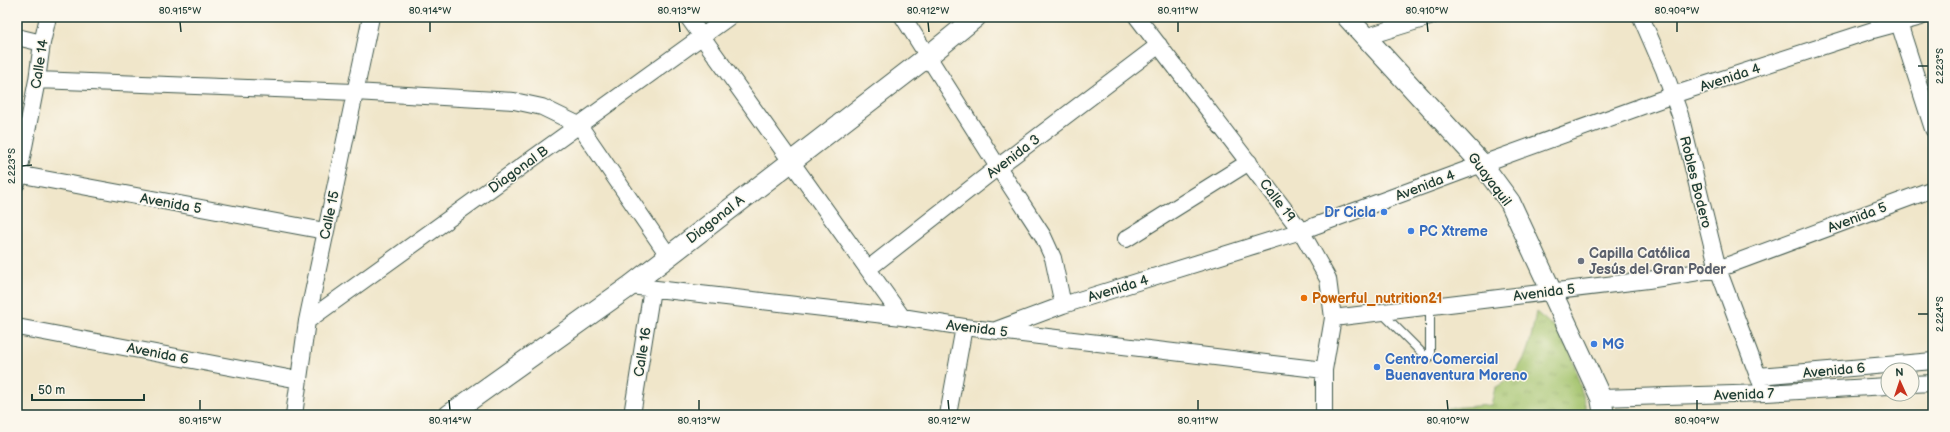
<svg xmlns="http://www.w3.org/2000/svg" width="1950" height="432" font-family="'Balsamiq Sans',sans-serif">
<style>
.grass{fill:url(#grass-tufts);stroke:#60804f}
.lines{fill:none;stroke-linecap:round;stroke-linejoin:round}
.service-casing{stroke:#3e564a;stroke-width:10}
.minor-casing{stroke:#3e564a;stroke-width:18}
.tertiary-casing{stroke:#3e564a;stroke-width:22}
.service{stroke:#fff;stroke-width:8}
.minor{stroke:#fff;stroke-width:16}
.tertiary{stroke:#fff;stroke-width:20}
.ticks{fill:none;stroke:#1f3d34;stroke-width:1.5}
.shop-dot{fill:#3f7fe0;stroke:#fbf7ec;stroke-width:1.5}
.worship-dot{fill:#6b7280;stroke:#fbf7ec;stroke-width:1.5}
.food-dot{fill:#e8710a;stroke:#fbf7ec;stroke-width:1.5}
.labels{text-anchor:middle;stroke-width:3;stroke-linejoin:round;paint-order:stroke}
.street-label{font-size:14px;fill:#1f3d34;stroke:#fbf7ec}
.shop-label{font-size:14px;font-weight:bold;fill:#366cbe;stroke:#fbf7ec;text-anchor:start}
.worship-label{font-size:14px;font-weight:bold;fill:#5b616d;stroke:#fbf7ec;text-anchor:start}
.food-label{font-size:14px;font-weight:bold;fill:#c56008;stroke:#fbf7ec;text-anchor:start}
.neatline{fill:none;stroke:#1f3d34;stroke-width:1.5}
.ticks-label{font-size:10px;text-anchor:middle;fill:#1f3d34}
</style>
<defs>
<pattern id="grass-tufts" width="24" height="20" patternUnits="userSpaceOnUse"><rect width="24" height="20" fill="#a2c26a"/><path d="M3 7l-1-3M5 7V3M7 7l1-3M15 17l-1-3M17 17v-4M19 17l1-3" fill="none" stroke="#839f58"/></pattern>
</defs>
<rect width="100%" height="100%" fill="#fbf7ec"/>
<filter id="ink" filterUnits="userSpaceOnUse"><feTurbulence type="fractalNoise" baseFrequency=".025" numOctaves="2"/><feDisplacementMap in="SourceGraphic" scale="8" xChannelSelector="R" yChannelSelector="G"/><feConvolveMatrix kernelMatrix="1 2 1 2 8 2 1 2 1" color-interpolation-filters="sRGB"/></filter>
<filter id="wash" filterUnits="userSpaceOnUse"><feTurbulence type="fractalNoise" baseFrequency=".012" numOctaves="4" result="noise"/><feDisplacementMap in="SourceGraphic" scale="16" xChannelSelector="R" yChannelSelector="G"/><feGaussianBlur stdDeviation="0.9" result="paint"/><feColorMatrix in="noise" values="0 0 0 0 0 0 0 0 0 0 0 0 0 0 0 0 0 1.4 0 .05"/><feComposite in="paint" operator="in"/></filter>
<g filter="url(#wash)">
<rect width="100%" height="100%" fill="#f0e6ca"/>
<!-- grass -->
<path class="grass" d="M 1536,312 L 1554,327 L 1572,356 L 1588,415 L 1448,415 L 1448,408 L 1491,405 L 1495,388 C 1528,368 1529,347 1536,312 Z"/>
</g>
<g filter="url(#ink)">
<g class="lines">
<!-- service casing -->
<g class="service-casing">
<path id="service" d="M 1382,313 L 1428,359 L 1430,355 L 1430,306"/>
</g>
<!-- minor casing -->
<g class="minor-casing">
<path id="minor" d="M 688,17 L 902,317
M 903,17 L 998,167 L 1043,236 L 1053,258 L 1063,305
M 1137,17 L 1301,231 L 1328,279 L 1333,318 L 1324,370 L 1324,415
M 1641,17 L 1664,70 L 1680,115 L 1718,269 L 1758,376 L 1766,393
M 1897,17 L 1933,129
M 17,37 L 42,43
M 1365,37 L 1430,17
M 37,80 L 354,92 L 514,101 L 542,107 L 579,125 L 668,255
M 17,174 L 325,231
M 17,183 L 37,80 L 42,43 L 48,17
M 1126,239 L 1249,162
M 868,269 L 998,167 L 1159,45
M 630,286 L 902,317 L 964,327 L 1324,370
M 1333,318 L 1648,280 L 1718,269 L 1933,189
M 307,321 L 729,17
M 17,327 L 299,380
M 996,330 L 1063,305 L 1301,231 L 1482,164 L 1673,95 L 1873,30 L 1921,17
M 1758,376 L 1933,361
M 1912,384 L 1933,383
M 1601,398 L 1766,393 L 1888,386
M 294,415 L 307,321 L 371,17
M 632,415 L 652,289
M 948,415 L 964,327"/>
</g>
<!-- tertiary casing -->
<g class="tertiary-casing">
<path id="tertiary" d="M 1347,17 L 1482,164 L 1510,202 L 1601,398 L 1604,415
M 449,415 L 630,286 L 927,57 L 976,17"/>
</g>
<!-- service -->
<use href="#service" class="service"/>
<!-- minor -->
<use href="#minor" class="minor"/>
<!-- tertiary -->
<use href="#tertiary" class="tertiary"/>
</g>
</g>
<!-- ticks -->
<path class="ticks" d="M 180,22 L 181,32M 430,22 L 430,32M 679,22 L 680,32M 928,22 L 929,32M 1178,22 L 1178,32M 1427,22 L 1428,32M 1677,22 L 1677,32M 1918,66 L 1928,66M 22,166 L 32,165M 1918,314 L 1928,314M 200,400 L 200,410M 449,400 L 450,410M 699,400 L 699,410M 948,400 L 949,410M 1198,400 L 1198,410M 1447,400 L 1448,410M 1697,400 L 1697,410"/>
<!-- markers -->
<g class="shop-dot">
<circle cx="1384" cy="212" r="4"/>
<circle cx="1411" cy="231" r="4"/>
<circle cx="1594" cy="344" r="4"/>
<circle cx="1377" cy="367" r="4"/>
</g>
<circle class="worship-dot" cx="1581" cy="261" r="4"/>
<circle class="food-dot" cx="1304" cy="298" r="4"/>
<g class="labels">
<!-- street labels -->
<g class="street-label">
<text transform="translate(39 64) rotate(-81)" y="5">Calle 14</text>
<text transform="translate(1730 77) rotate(-18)" y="5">Avenida 4</text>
<text transform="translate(1013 156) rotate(-37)" y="5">Avenida 3</text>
<text transform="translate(518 169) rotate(-36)" y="5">Diagonal B</text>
<text transform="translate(1490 179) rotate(53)" y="5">Guayaquil</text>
<text transform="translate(1696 182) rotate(76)" y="5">Robles Bodero</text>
<text transform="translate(1425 185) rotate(-21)" y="5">Avenida 4</text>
<text transform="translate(1278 200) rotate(53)" y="5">Calle 19</text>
<text transform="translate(171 203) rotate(10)" y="5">Avenida 5</text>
<text transform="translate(329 215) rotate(-78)" y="5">Calle 15</text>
<text transform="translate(1857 217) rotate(-21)" y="5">Avenida 5</text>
<text transform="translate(715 219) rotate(-38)" y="5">Diagonal A</text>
<text transform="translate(1118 288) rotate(-17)" y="5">Avenida 4</text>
<text transform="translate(1544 292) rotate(-7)" y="5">Avenida 5</text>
<text transform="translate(977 328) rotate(7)" y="5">Avenida 5</text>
<text transform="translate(642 352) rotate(-81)" y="5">Calle 16</text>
<text transform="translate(158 353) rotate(11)" y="5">Avenida 6</text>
<text transform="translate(1834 370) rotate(-5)" y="5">Avenida 6</text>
<text transform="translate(1744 394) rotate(-2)" y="5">Avenida 7</text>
</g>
<!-- shop labels -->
<g class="shop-label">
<text x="1376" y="217" text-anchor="end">Dr Cicla</text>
<text x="1419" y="236">PC Xtreme</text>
<text x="1602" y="349">MG</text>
<text x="1385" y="364">Centro Comercial<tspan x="1385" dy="16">Buenaventura Moreno</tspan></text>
</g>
<!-- worship labels -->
<g class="worship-label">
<text x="1589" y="258">Capilla Católica<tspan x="1589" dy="16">Jesús del Gran Poder</tspan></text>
</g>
<!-- food labels -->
<g class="food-label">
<text x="1312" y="303">Powerful_nutrition21</text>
</g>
</g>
<!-- margin -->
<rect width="1950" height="432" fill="none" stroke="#fbf7ec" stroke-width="44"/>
<!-- north arrow -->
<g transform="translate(1900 382) rotate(357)"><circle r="19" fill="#fbf7ec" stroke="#a3ada2"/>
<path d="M0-3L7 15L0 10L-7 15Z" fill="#c8321e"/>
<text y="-6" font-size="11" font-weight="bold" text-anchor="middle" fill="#1f3d34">N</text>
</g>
<!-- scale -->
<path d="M32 394v6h112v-6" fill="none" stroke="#1f3d34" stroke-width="2"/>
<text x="38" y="394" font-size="12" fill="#1f3d34" stroke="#fbf7ec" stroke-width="3" paint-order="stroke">50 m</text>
<rect x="22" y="22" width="1906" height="388" class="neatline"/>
<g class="ticks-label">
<text x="180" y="14">80.915°W</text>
<text x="430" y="14">80.914°W</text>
<text x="679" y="14">80.913°W</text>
<text x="928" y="14">80.912°W</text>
<text x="1178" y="14">80.911°W</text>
<text x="1427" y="14">80.910°W</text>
<text x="1677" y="14">80.909°W</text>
<text transform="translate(1939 66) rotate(-90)" y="4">2.223°S</text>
<text transform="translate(11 166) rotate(-90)" y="4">2.223°S</text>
<text transform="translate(1939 314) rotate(-90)" y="4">2.224°S</text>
<text x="200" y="424">80.915°W</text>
<text x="450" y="424">80.914°W</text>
<text x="699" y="424">80.913°W</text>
<text x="949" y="424">80.912°W</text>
<text x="1198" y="424">80.911°W</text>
<text x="1448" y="424">80.910°W</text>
<text x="1697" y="424">80.909°W</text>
</g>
</svg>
